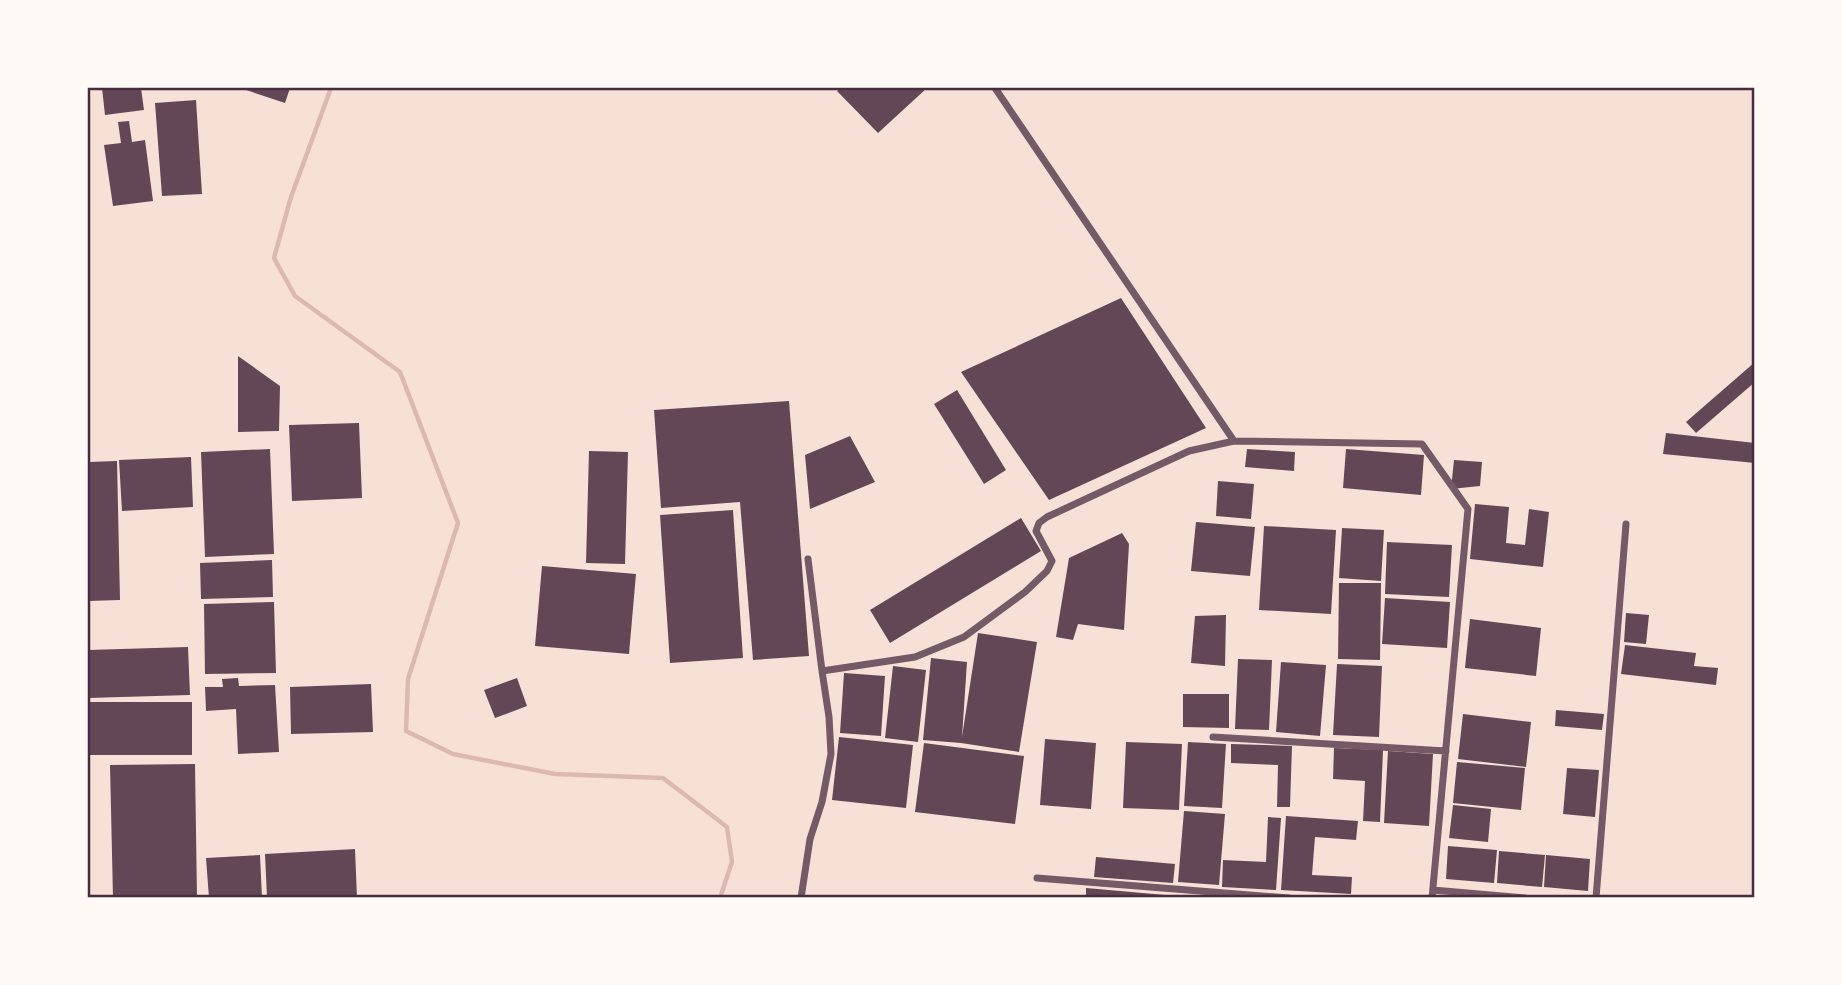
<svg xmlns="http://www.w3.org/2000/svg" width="1842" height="985" font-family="Ubuntu,sans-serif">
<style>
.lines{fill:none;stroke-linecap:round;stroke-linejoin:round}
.stream{stroke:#dcb8b0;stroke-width:4.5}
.building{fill:#644757}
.minor{stroke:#755966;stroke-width:7}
.neatline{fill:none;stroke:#4a2c40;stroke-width:2.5}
</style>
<rect width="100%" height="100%" fill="#f7e1d7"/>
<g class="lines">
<!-- stream -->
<path class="stream" d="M 331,88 L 291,197 L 274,258 L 295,296 L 400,372 L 458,523 L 408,679 L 406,731 L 453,754 L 555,774 L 663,778 L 727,827 L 732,862 L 720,898"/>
</g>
<!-- building -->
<path class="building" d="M 102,88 L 141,88 L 144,110 L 105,115 Z
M 240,88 L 290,88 L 285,103 Z
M 841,88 L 927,88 L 878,133 L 837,91 Z
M 196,100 L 202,194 L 162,196 L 155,103 Z
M 129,121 L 132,142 L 145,140 L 153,201 L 113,206 L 104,145 L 121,143 L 118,122 Z
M 1121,298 L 1206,428 L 1049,500 L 961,372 Z
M 238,356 L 280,386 L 279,431 L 238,432 Z
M 1755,362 L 1755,382 L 1696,433 L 1686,422 Z
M 957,390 L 1006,470 L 984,484 L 934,404 Z
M 789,401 L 809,656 L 753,660 L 740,502 L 661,508 L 654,410 Z
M 359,423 L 362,498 L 292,501 L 289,425 Z
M 1666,433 L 1755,443 L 1755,463 L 1663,454 Z
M 850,436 L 875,482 L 810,509 L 805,455 Z
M 270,449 L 274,554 L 205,557 L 201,452 Z
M 1247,449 L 1295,452 L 1294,471 L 1245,467 Z
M 1346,449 L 1424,455 L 1421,495 L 1343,488 Z
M 589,451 L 628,452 L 625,564 L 586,563 Z
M 191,457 L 193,507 L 122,511 L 119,460 Z
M 1454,460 L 1482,462 L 1480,486 L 1451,489 Z
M 117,461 L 120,600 L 88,601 L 88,462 Z
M 1218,481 L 1254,484 L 1251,519 L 1216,516 Z
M 1475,504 L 1509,507 L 1506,543 L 1525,545 L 1529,509 L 1549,512 L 1543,567 L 1470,559 Z
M 733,510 L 743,658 L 670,663 L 660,515 Z
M 1021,518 L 1041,551 L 890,643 L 870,610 Z
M 1196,522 L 1255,527 L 1250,576 L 1191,571 Z
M 1264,526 L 1336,530 L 1331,614 L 1259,610 Z
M 1342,528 L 1384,530 L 1381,581 L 1339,578 Z
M 1122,533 L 1129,544 L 1124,630 L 1078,624 L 1073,640 L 1056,637 L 1069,558 Z
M 1387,542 L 1452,545 L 1449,597 L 1385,594 Z
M 272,560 L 273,597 L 201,599 L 200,563 Z
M 542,566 L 636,574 L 629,654 L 535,646 Z
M 1339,583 L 1381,583 L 1380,660 L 1338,659 Z
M 1385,598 L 1450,602 L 1447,648 L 1382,644 Z
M 274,602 L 276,673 L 205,674 L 204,604 Z
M 1626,613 L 1649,615 L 1646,644 L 1624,642 Z
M 1226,615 L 1225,666 L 1191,663 L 1195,616 Z
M 1470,619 L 1541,628 L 1536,676 L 1465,668 Z
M 978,633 L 1037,642 L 1019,752 L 961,743 L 923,740 L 931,658 L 967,662 L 962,737 Z
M 1625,645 L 1696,653 L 1694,666 L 1718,668 L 1716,685 L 1621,674 Z
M 188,647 L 190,695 L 88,698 L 88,650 Z
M 1238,659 L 1272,660 L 1269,730 L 1235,729 Z
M 1281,662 L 1326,665 L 1320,736 L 1276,732 Z
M 1337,664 L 1382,666 L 1379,737 L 1333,735 Z
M 893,666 L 926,670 L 918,742 L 885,738 Z
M 844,673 L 885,676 L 881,736 L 840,733 Z
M 238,678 L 239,686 L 275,685 L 279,752 L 238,754 L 236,709 L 206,711 L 205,687 L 223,687 L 222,679 Z
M 517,678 L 527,706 L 495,718 L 484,690 Z
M 371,684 L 373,732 L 291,734 L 290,687 Z
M 1183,694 L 1229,694 L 1229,728 L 1183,727 Z
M 88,702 L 192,702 L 192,755 L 88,755 Z
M 1556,710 L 1604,714 L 1602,730 L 1555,726 Z
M 1463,714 L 1531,722 L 1526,767 L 1458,759 Z
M 839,737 L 913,745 L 906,808 L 832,800 Z
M 1045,739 L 1096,743 L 1091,809 L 1040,805 Z
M 1126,742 L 1182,744 L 1179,810 L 1123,808 Z
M 1188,742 L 1226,744 L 1222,808 L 1184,806 Z
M 924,743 L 1024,756 L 1015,824 L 915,812 Z
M 1231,744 L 1292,746 L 1290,807 L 1277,807 L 1278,765 L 1231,763 Z
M 1334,748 L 1383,750 L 1380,822 L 1363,821 L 1365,781 L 1333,779 Z
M 1388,751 L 1433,754 L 1429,826 L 1384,823 Z
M 1457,762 L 1525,768 L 1521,810 L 1453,803 Z
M 195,764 L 197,898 L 113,898 L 110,765 Z
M 1567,768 L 1599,770 L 1595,817 L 1563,814 Z
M 1453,805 L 1491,809 L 1488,842 L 1449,838 Z
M 1184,811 L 1225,814 L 1219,885 L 1178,882 Z
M 1286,816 L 1358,821 L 1356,840 L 1315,837 L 1312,875 L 1352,877 L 1351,894 L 1281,890 Z
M 1268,817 L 1281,818 L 1276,890 L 1222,887 L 1223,860 L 1266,862 Z
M 1448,846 L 1497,850 L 1494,883 L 1446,879 Z
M 355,849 L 357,898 L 267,898 L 265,854 Z
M 1499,851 L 1545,855 L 1542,887 L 1497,883 Z
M 260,855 L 262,898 L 209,898 L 206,858 Z
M 1546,855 L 1590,859 L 1588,891 L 1544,887 Z
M 1096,857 L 1175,864 L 1173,883 L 1094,877 Z
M 1086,888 L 1177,896 L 1177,898 L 1086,898 Z"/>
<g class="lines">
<!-- minor -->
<path class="minor" d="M 995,88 L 1234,441
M 808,559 L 822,671
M 1213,737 L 1446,751
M 1037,878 L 1289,898
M 1433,890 L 1525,898
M 801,898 L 810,839 L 822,802 L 831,754 L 829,717 L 822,671 L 915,657 L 964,637 L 1025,592 L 1047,571 L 1052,561 L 1036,531 L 1039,523 L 1047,517 L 1189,451 L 1234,441 L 1422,444 L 1468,509 L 1432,898
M 1596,898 L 1626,524"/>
</g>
<!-- border -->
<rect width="1842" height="985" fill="none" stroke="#fffaf5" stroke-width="178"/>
<rect x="89" y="89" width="1664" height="807" class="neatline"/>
</svg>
